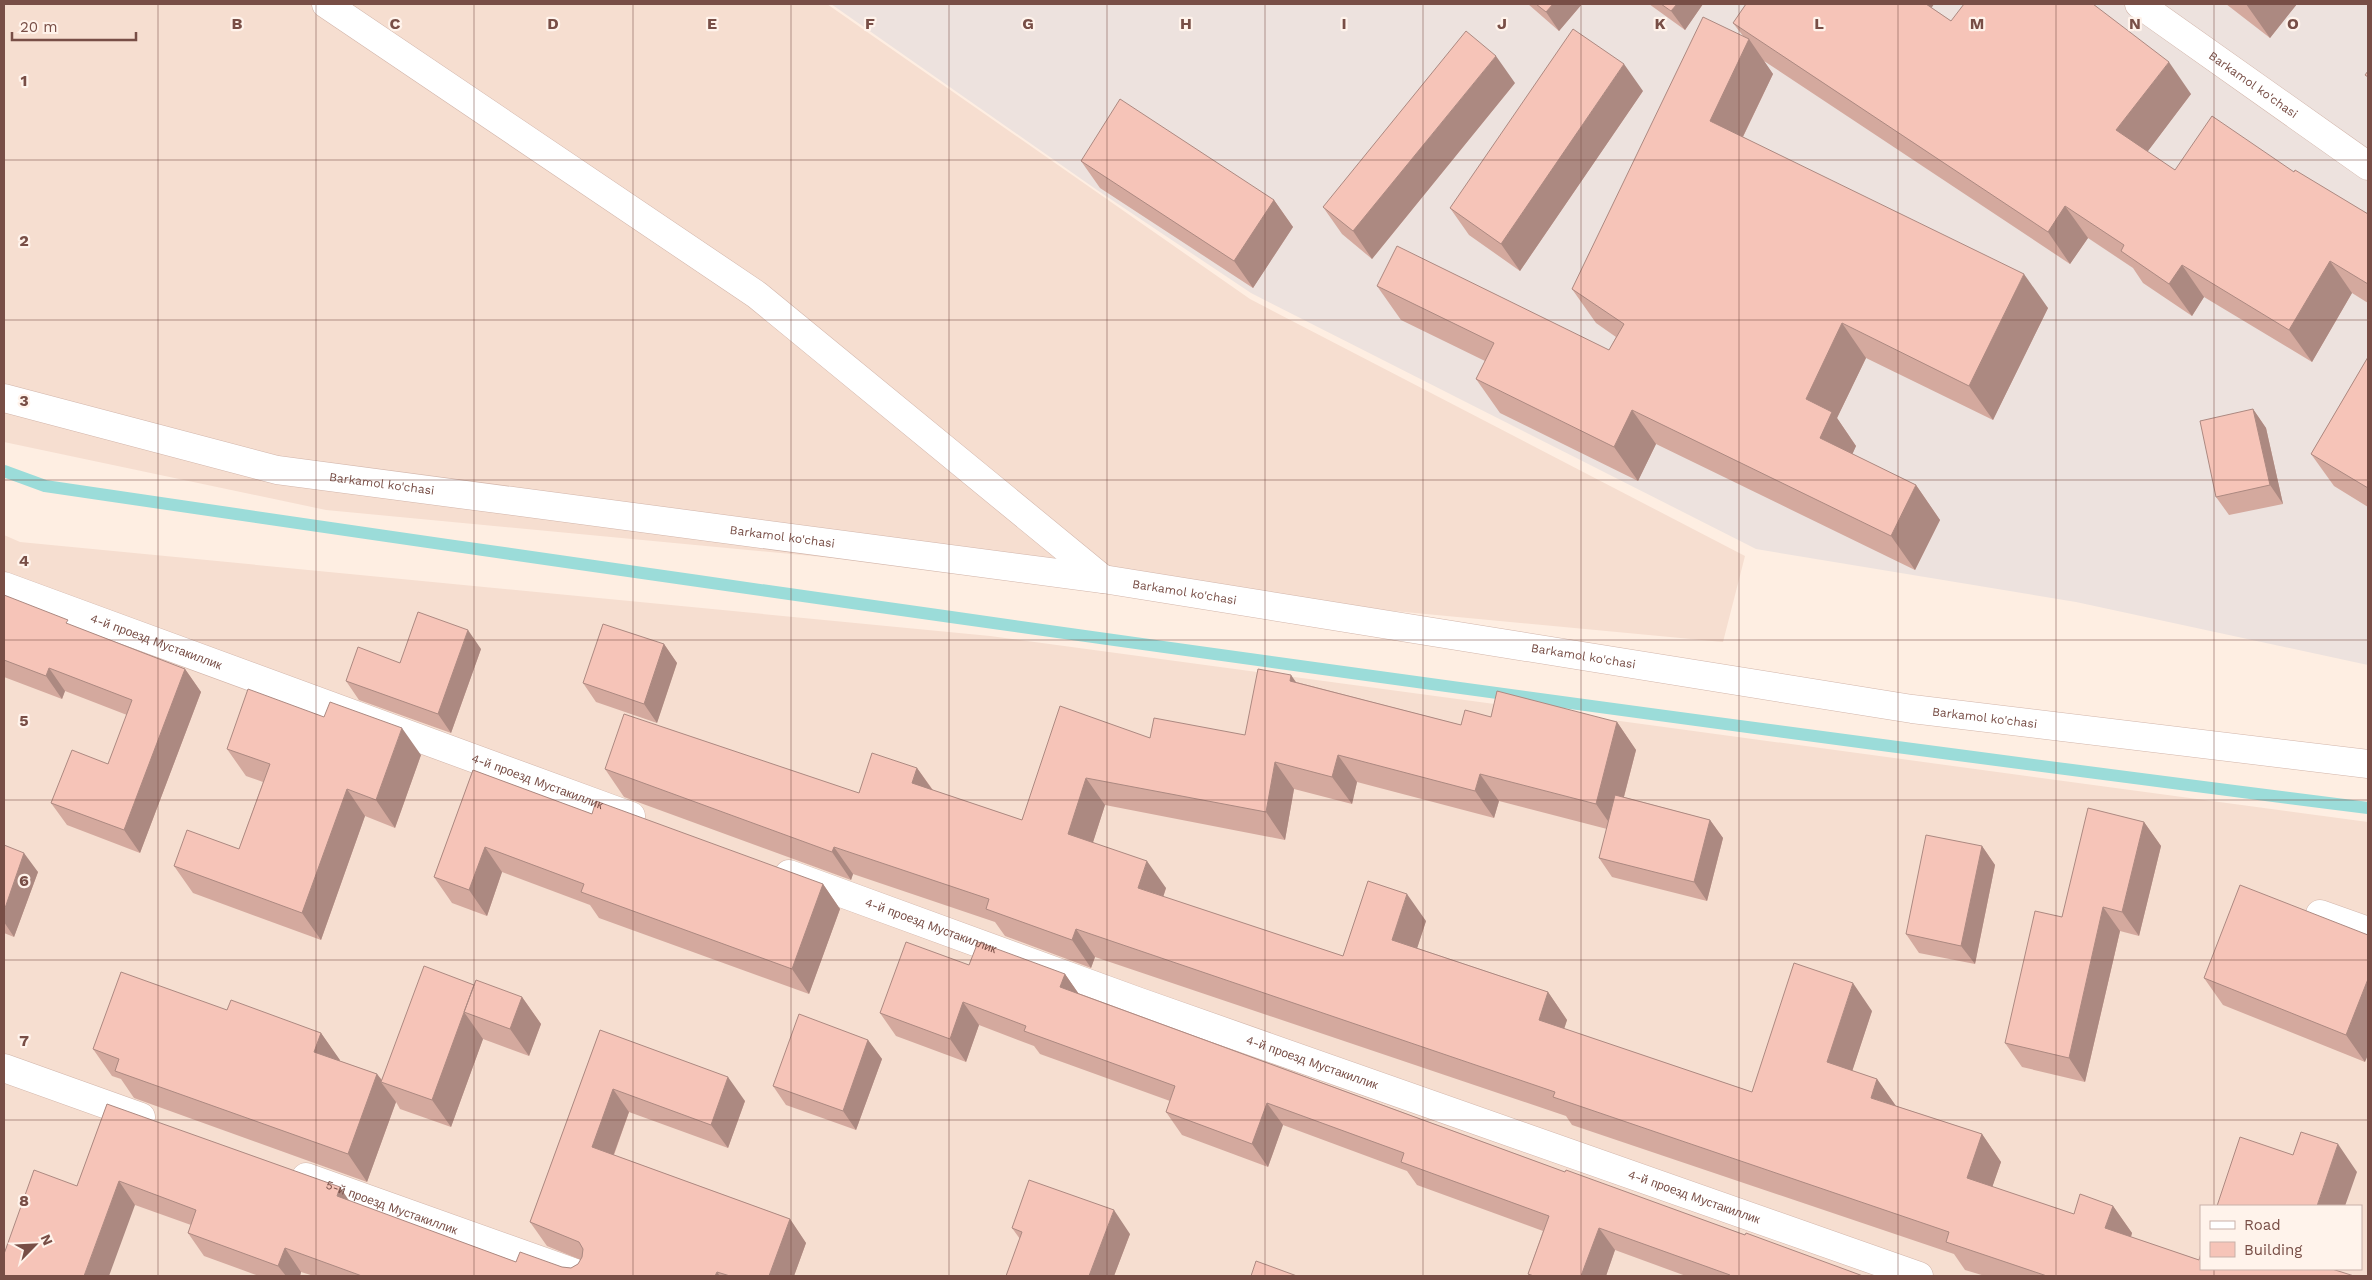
<svg xmlns="http://www.w3.org/2000/svg" width="2372" height="1280" font-family="'Work Sans',sans-serif">
<style>
.residential{fill:#f6ded0;fill-rule:evenodd}
.industrial{fill:#ede2de}
.lines{fill:none;stroke-linecap:round;stroke-linejoin:round}
.stream{stroke:#9bdcd9;stroke-width:12}
.minor-casing{stroke:#d2b5aa;stroke-width:29}
.minor{stroke:#fff;stroke-width:28}
.wall{fill:#d4a99e}
.shaded-wall{fill:#ac8981}
.building{fill:#f6c4b8;stroke:#ac8981}
.grid{fill:none;stroke:#784e46;stroke-width:1;stroke-opacity:0.55}
.labels{text-anchor:middle;stroke-width:4.5;stroke-linejoin:round;paint-order:stroke}
.street-label{font-size:12px;fill:#784e46;stroke:#fff3eb}
.grid-label{font-size:16px;text-anchor:middle;font-weight:bold;fill:#784e46;stroke:#fff3eb;stroke-width:4.5;stroke-linejoin:round;paint-order:stroke}
</style>
<rect width="100%" height="100%" fill="#feeee2"/>
<!-- residential -->
<path class="residential" d="M 4,4 L 827,4 L 1250,299 L 1745,556 L 1723,642 L 326,510 L 4,442 Z
M 4,535 L 20,542 L 990,636 L 2368,822 L 2368,1276 L 4,1276 ZM 2201,1206 L 2361,1206 L 2361,1269 L 2201,1269 Z"/>
<!-- industrial -->
<path class="industrial" d="M 831,4 L 2368,4 L 2368,665 L 2076,602 L 1756,549 L 1251,293 L 1097,190 Z"/>
<g class="lines">
<!-- stream -->
<path class="stream" d="M 4,471 L 45,486 C 818,600 1593,710 2368,808"/>
<!-- minor casing -->
<g class="minor-casing">
<g id="minor">
<path d="M 326,4 L 757,295 L 1103,579"/>
<path id="s1" d="M 2139,4 L 2368,166"/>
<path id="s2" d="M 4,398 L 277,470 L 1103,579 L 1912,709 L 2368,764"/>
<path id="s3" d="M 4,586 L 631,816"/>
<path id="s4" d="M 789,874 L 1137,1001 L 1919,1276"/>
<path d="M 2320,914 L 2368,931"/>
<path d="M 4,1068 L 141,1117"/>
<path id="s5" d="M 306,1177 L 584,1276"/>
</g>
</g>
<!-- minor -->
<use href="#minor" class="minor"/>
</g>
<!-- wall -->
<path class="wall" d="M 1528,4 L 1582,4 L 1559,31 Z
M 1649,4 L 1703,4 L 1685,30 Z
M 2226,4 L 2297,4 L 2270,38 Z
M 1932,8 L 1951,21 L 2191,94 L 2147,152 L 2175,170 L 2294,172 L 2368,214 L 2368,303 L 2352,293 L 2312,362 L 2204,297 L 2192,316 L 2143,283 L 2133,268 L 2088,238 L 2070,264 L 1764,61 L 1773,74 L 1743,137 L 2048,308 L 1993,420 L 1866,358 L 1837,418 L 1856,446 L 1852,454 L 1916,485 L 1940,520 L 1915,570 L 1656,444 L 1638,481 L 1500,413 L 1476,379 L 1485,361 L 1401,320 L 1377,286 L 1609,350 L 1616,337 L 1596,323 L 1572,289 L 1743,36 L 1733,23 Z
M 1515,83 L 1372,259 L 1342,234 L 1323,207 Z
M 1643,91 L 1520,271 L 1469,235 L 1450,208 Z
M 1081,161 L 1274,200 L 1293,227 L 1253,288 L 1100,188 Z
M 2368,357 L 2368,507 L 2334,486 L 2311,454 Z
M 2253,409 L 2266,428 L 2283,504 L 2229,515 L 2216,497 Z
M 4,595 L 72,626 L 185,669 L 201,692 L 140,853 L 67,825 L 51,803 L 108,764 L 127,715 L 65,691 L 62,699 L 4,677 Z
M 664,644 L 677,663 L 657,723 L 596,702 L 583,683 Z
M 481,649 L 451,733 L 359,700 L 346,681 L 400,663 Z
M 1296,682 L 1461,725 L 1491,717 L 1617,722 L 1636,750 L 1624,797 L 1710,820 L 1723,838 L 1707,901 L 1612,877 L 1599,858 L 1607,829 L 1499,801 L 1494,818 L 1357,782 L 1352,804 L 1294,789 L 1285,840 L 1105,805 L 1093,842 L 1166,888 L 1163,897 L 1343,956 L 1426,921 L 1417,948 L 1548,992 L 1567,1020 L 1564,1029 L 1752,1092 L 1872,1011 L 1852,1071 L 1877,1079 L 1896,1106 L 1982,1134 L 2001,1162 L 1992,1187 L 2074,1214 L 2113,1206 L 2132,1233 L 2131,1237 L 2199,1260 L 2354,1276 L 1985,1276 L 1965,1270 L 1954,1254 L 1572,1125 L 1566,1116 L 1095,957 L 1091,968 L 1005,936 L 995,922 L 853,874 L 851,880 L 624,797 L 605,769 L 859,793 L 917,768 L 933,790 L 1022,820 L 1150,738 L 1245,735 Z
M 227,749 L 421,755 L 395,828 L 365,816 L 321,940 L 193,893 L 174,866 L 239,849 L 263,782 L 246,776 Z
M 473,770 L 592,814 L 823,884 L 840,909 L 809,994 L 599,918 L 590,905 L 502,872 L 487,916 L 452,903 L 434,877 Z
M 2144,822 L 2161,846 L 2139,936 L 2120,931 L 2085,1082 L 2022,1067 L 2005,1043 Z
M 4,845 L 38,872 L 14,937 L 4,933 Z
M 1982,846 L 1995,865 L 1975,964 L 1919,953 L 1906,934 Z
M 2368,935 L 2365,1062 L 2223,1005 L 2204,978 Z
M 969,965 L 1065,974 L 1078,993 L 1565,1172 L 1863,1276 L 1686,1276 L 1615,1250 L 1606,1276 L 1529,1276 L 1528,1274 L 1543,1231 L 1417,1185 L 1407,1171 L 1283,1125 L 1268,1167 L 1182,1135 L 1166,1112 L 1170,1101 L 1040,1054 L 1034,1046 L 979,1025 L 966,1062 L 896,1036 L 880,1013 Z
M 474,985 L 522,997 L 541,1024 L 529,1056 L 483,1039 L 451,1127 L 400,1109 L 396,1102 L 367,1182 L 134,1098 L 121,1079 L 112,1076 L 93,1049 L 227,1010 L 321,1033 L 340,1061 L 377,1074 L 382,1080 Z
M 600,1030 L 745,1101 L 728,1148 L 629,1112 L 614,1155 L 790,1219 L 806,1243 L 794,1276 L 314,1276 L 301,1272 L 300,1276 L 259,1276 L 204,1256 L 188,1233 L 191,1225 L 135,1205 L 77,1186 L 107,1104 L 349,1201 L 516,1262 L 571,1268 L 578,1264 L 581,1260 L 547,1246 L 530,1222 Z
M 868,1040 L 882,1059 L 856,1130 L 786,1105 L 773,1086 Z
M 1012,1228 L 1130,1234 L 1114,1276 L 1006,1276 L 1020,1239 Z"/>
<!-- shaded-wall -->
<path class="shaded-wall" d="M 1553,4 L 1582,4 L 1559,31 L 1546,12 Z
M 1677,4 L 1703,4 L 1685,30 L 1671,11 Z
M 1913,4 L 1934,4 L 1924,20 Z
M 2246,4 L 2297,4 L 2270,38 Z
M 1749,39 L 1773,74 L 1734,155 L 1710,121 Z
M 1496,56 L 1515,83 L 1372,259 L 1353,231 Z
M 2169,62 L 2191,94 L 2139,163 L 2116,130 Z
M 1624,64 L 1643,91 L 1520,271 L 1501,244 Z
M 1274,200 L 1293,227 L 1253,288 L 1234,261 Z
M 2065,206 L 2088,238 L 2070,264 L 2048,232 Z
M 2330,261 L 2352,293 L 2312,362 L 2289,330 Z
M 2182,265 L 2204,297 L 2192,316 L 2169,284 Z
M 2024,274 L 2048,308 L 1993,420 L 1969,386 Z
M 1842,323 L 1866,358 L 1837,418 L 1856,446 L 1844,473 L 1820,438 L 1806,399 Z
M 2253,409 L 2266,428 L 2283,504 L 2270,485 Z
M 1632,410 L 1656,444 L 1638,481 L 1614,447 Z
M 1916,485 L 1940,520 L 1915,570 L 1891,536 Z
M 468,630 L 481,649 L 451,733 L 438,714 Z
M 664,644 L 677,663 L 657,723 L 644,704 Z
M 49,668 L 65,691 L 62,699 L 46,676 Z
M 185,669 L 201,692 L 140,853 L 124,830 Z
M 1291,675 L 1310,702 L 1290,681 Z
M 1617,722 L 1636,750 L 1615,831 L 1596,804 Z
M 402,728 L 421,755 L 395,828 L 376,800 Z
M 1338,755 L 1357,782 L 1352,804 L 1332,777 Z
M 1275,762 L 1294,789 L 1285,840 L 1266,812 Z
M 917,768 L 936,795 L 912,783 Z
M 1480,774 L 1499,801 L 1494,818 L 1475,791 Z
M 1086,778 L 1105,805 L 1087,861 L 1068,834 Z
M 347,789 L 365,816 L 321,940 L 302,913 Z
M 1710,820 L 1723,838 L 1707,901 L 1694,882 Z
M 2144,822 L 2161,846 L 2139,936 L 2122,912 Z
M 1982,846 L 1995,865 L 1975,964 L 1961,946 Z
M 485,847 L 502,872 L 487,916 L 469,890 Z
M 834,847 L 853,874 L 851,880 L 832,852 Z
M 24,853 L 38,872 L 14,937 L 4,922 L 4,911 Z
M 1147,861 L 1166,888 L 1157,916 L 1138,888 Z
M 823,884 L 840,909 L 809,994 L 792,969 Z
M 1407,894 L 1426,921 L 1411,967 L 1392,940 Z
M 2103,907 L 2120,931 L 2085,1082 L 2069,1058 Z
M 1076,929 L 1095,957 L 1091,968 L 1072,940 Z
M 1065,974 L 1081,997 L 1060,987 Z
M 2368,979 L 2368,1055 L 2365,1062 L 2346,1035 Z
M 1853,983 L 1872,1011 L 1846,1090 L 1827,1062 Z
M 474,985 L 464,1012 L 483,1039 L 451,1127 L 432,1100 Z
M 1548,992 L 1567,1020 L 1558,1047 L 1539,1020 Z
M 522,997 L 541,1024 L 529,1056 L 510,1029 Z
M 963,1002 L 979,1025 L 966,1062 L 950,1039 Z
M 321,1033 L 340,1060 L 333,1079 L 314,1052 Z
M 868,1040 L 882,1059 L 856,1130 L 843,1111 Z
M 377,1074 L 383,1082 L 381,1082 L 396,1102 L 367,1182 L 348,1154 Z
M 728,1077 L 745,1101 L 728,1148 L 711,1125 Z
M 1877,1079 L 1896,1106 L 1871,1098 Z
M 613,1089 L 629,1112 L 608,1170 L 592,1147 Z
M 1267,1103 L 1283,1125 L 1268,1167 L 1252,1144 Z
M 1982,1134 L 2001,1162 L 1986,1205 L 1967,1178 Z
M 2338,1144 L 2357,1172 L 2345,1206 L 2317,1206 Z
M 119,1181 L 135,1205 L 109,1276 L 84,1276 Z
M 340,1187 L 356,1211 L 337,1196 Z
M 2113,1206 L 2132,1233 L 2125,1256 L 2105,1228 Z
M 1114,1210 L 1130,1234 L 1114,1276 L 1089,1276 Z
M 790,1219 L 806,1243 L 794,1276 L 769,1276 Z
M 1599,1228 L 1615,1250 L 1606,1276 L 1581,1276 Z
M 285,1248 L 301,1272 L 300,1276 L 286,1276 L 278,1266 Z
M 717,1272 L 720,1276 L 715,1276 Z"/>
<!-- building -->
<path class="building" d="M 1536,4 L 1553,4 L 1546,12 Z
M 1661,4 L 1677,4 L 1671,11 Z
M 1746,4 L 1926,4 L 1951,21 L 1964,4 L 2093,4 L 2169,62 L 2116,130 L 2175,170 L 2212,116 L 2294,172 L 2295,170 L 2368,214 L 2368,284 L 2330,261 L 2289,330 L 2182,265 L 2169,284 L 2121,251 L 2124,245 L 2065,206 L 2048,232 L 1733,23 Z
M 1703,17 L 1749,39 L 1710,121 L 2024,274 L 1969,386 L 1842,323 L 1806,399 L 1832,412 L 1820,438 L 1916,485 L 1891,536 L 1632,410 L 1614,447 L 1476,379 L 1494,343 L 1377,286 L 1397,246 L 1609,350 L 1624,324 L 1572,289 Z
M 1573,29 L 1624,64 L 1501,244 L 1450,208 Z
M 1466,31 L 1496,56 L 1353,231 L 1323,207 Z
M 2368,71 L 2368,77 L 2365,75 Z
M 1120,99 L 1274,200 L 1234,261 L 1081,161 Z
M 2368,357 L 2368,488 L 2311,454 Z
M 2253,409 L 2270,485 L 2216,497 L 2200,421 Z
M 4,595 L 68,620 L 66,623 L 185,669 L 124,830 L 51,803 L 72,750 L 108,764 L 132,700 L 49,668 L 46,676 L 4,660 Z
M 418,612 L 468,630 L 438,714 L 346,681 L 358,647 L 400,663 Z
M 603,624 L 664,644 L 644,704 L 583,683 Z
M 1258,669 L 1291,675 L 1290,681 L 1461,725 L 1465,710 L 1491,717 L 1497,691 L 1617,722 L 1596,804 L 1480,774 L 1475,791 L 1338,755 L 1332,777 L 1275,762 L 1266,812 L 1086,778 L 1068,834 L 1147,861 L 1138,888 L 1343,956 L 1368,881 L 1407,894 L 1392,940 L 1548,992 L 1539,1020 L 1752,1092 L 1794,963 L 1853,983 L 1827,1062 L 1877,1079 L 1871,1098 L 1982,1134 L 1967,1178 L 2074,1214 L 2080,1194 L 2113,1206 L 2105,1228 L 2199,1260 L 2201,1253 L 2201,1269 L 2332,1269 L 2354,1276 L 2047,1276 L 1946,1242 L 1949,1232 L 1553,1097 L 1555,1092 L 1076,929 L 1072,940 L 986,909 L 989,899 L 834,847 L 832,852 L 605,769 L 624,714 L 859,793 L 872,753 L 917,768 L 912,783 L 1022,820 L 1060,706 L 1150,738 L 1154,718 L 1245,735 Z
M 248,689 L 324,717 L 330,702 L 402,728 L 376,800 L 347,789 L 302,913 L 174,866 L 187,830 L 239,849 L 270,764 L 227,749 Z
M 473,770 L 592,814 L 596,801 L 823,884 L 792,969 L 581,892 L 584,884 L 485,847 L 469,890 L 434,877 Z
M 1615,795 L 1710,820 L 1694,882 L 1599,858 Z
M 2088,808 L 2144,822 L 2122,912 L 2103,907 L 2069,1058 L 2005,1043 L 2035,911 L 2062,917 Z
M 1926,835 L 1982,846 L 1961,946 L 1906,934 Z
M 4,845 L 24,853 L 4,911 Z
M 2240,885 L 2368,935 L 2368,979 L 2346,1035 L 2204,978 Z
M 906,942 L 969,965 L 978,942 L 1065,974 L 1060,987 L 1565,1172 L 1566,1170 L 1745,1235 L 1746,1233 L 1863,1276 L 1730,1276 L 1730,1275 L 1599,1228 L 1581,1276 L 1534,1276 L 1528,1274 L 1549,1216 L 1401,1162 L 1404,1153 L 1267,1103 L 1252,1144 L 1166,1112 L 1175,1086 L 1024,1031 L 1026,1026 L 963,1002 L 950,1039 L 880,1013 Z
M 424,966 L 474,985 L 432,1100 L 381,1082 Z
M 121,972 L 227,1010 L 231,1000 L 321,1033 L 314,1052 L 377,1074 L 348,1154 L 115,1071 L 119,1059 L 93,1049 Z
M 476,980 L 522,997 L 510,1029 L 464,1012 Z
M 799,1014 L 868,1040 L 843,1111 L 773,1086 Z
M 600,1030 L 728,1077 L 711,1125 L 613,1089 L 592,1147 L 790,1219 L 769,1276 L 730,1276 L 717,1272 L 715,1276 L 362,1276 L 285,1248 L 278,1266 L 188,1233 L 196,1210 L 119,1181 L 84,1276 L 4,1276 L 4,1254 L 34,1170 L 77,1186 L 107,1104 L 340,1187 L 337,1196 L 516,1262 L 520,1252 L 562,1267 L 571,1268 L 578,1264 L 582,1257 L 583,1249 L 579,1242 L 530,1222 Z
M 2301,1132 L 2338,1144 L 2317,1206 L 2217,1206 L 2240,1137 L 2293,1155 Z
M 1029,1180 L 1114,1210 L 1089,1276 L 1006,1276 L 1022,1232 L 1012,1228 Z
M 1256,1261 L 1297,1276 L 1251,1276 Z"/>
<!-- grid -->
<path class="grid" d="M 158,4 L 158,1276M 316,4 L 316,1276M 474,4 L 474,1276M 633,4 L 633,1276M 791,4 L 791,1276M 949,4 L 949,1276M 1107,4 L 1107,1276M 1265,4 L 1265,1276M 1423,4 L 1423,1276M 1581,4 L 1581,1276M 1739,4 L 1739,1276M 1898,4 L 1898,1276M 2056,4 L 2056,1276M 2214,4 L 2214,1206M 4,160 L 2368,160M 4,320 L 2368,320M 4,480 L 2368,480M 4,640 L 2368,640M 4,800 L 2368,800M 4,960 L 2368,960M 4,1120 L 2368,1120M 2214,1269 L 2214,1276"/>
<g class="labels">
<!-- street labels -->
<g class="street-label">
<text dy="4" stroke="none"><textPath href="#s1" startOffset="140">Barkamol ko'chasi</textPath></text>
<text dy="4" stroke="none"><textPath href="#s2" startOffset="388">Barkamol ko'chasi</textPath></text>
<text dy="4" stroke="none"><textPath href="#s2" startOffset="792">Barkamol ko'chasi</textPath></text>
<text dy="4" stroke="none"><textPath href="#s2" startOffset="1198">Barkamol ko'chasi</textPath></text>
<text dy="4" stroke="none"><textPath href="#s3" startOffset="162">4-й проезд Мустакиллик</textPath></text>
<text dy="4" stroke="none"><textPath href="#s2" startOffset="1602">Barkamol ko'chasi</textPath></text>
<text dy="4" stroke="none"><textPath href="#s2" startOffset="2008">Barkamol ko'chasi</textPath></text>
<text dy="4" stroke="none"><textPath href="#s3" startOffset="568">4-й проезд Мустакиллик</textPath></text>
<text dy="4" stroke="none"><textPath href="#s4" startOffset="151">4-й проезд Мустакиллик</textPath></text>
<text dy="4" stroke="none"><textPath href="#s4" startOffset="556">4-й проезд Мустакиллик</textPath></text>
<text dy="4" stroke="none"><textPath href="#s4" startOffset="961">4-й проезд Мустакиллик</textPath></text>
<text dy="4" stroke="none"><textPath href="#s5" startOffset="91">5-й проезд Мустакиллик</textPath></text>
</g>
</g>
<g class="grid-label">
<text x="237" y="29">B</text>
<text x="395" y="29">C</text>
<text x="553" y="29">D</text>
<text x="712" y="29">E</text>
<text x="870" y="29">F</text>
<text x="1028" y="29">G</text>
<text x="1186" y="29">H</text>
<text x="1344" y="29">I</text>
<text x="1502" y="29">J</text>
<text x="1660" y="29">K</text>
<text x="1819" y="29">L</text>
<text x="1977" y="29">M</text>
<text x="2135" y="29">N</text>
<text x="2293" y="29">O</text>
<text x="24" y="86">1</text>
<text x="24" y="246">2</text>
<text x="24" y="406">3</text>
<text x="24" y="566">4</text>
<text x="24" y="726">5</text>
<text x="24" y="886">6</text>
<text x="24" y="1046">7</text>
<text x="24" y="1206">8</text>
</g>
<!-- border -->
<rect width="2372" height="1280" fill="none" stroke="#784e46" stroke-width="10"/>
<!-- legend -->
<rect x="2200" y="1205" width="162" height="65" fill="#fff3eb" stroke="#c9b1a9"/>
<rect x="2210" y="1221" width="25" height="8" fill="#ffffff" stroke="#c9b1a9"/>
<text x="2244" y="1230" font-size="15" fill="#784e46">Road</text>
<rect x="2210" y="1242" width="25" height="15" fill="#f6c4b8" stroke="#c9b1a9"/>
<text x="2244" y="1255" font-size="15" fill="#784e46">Building</text>
<!-- north arrow -->
<g transform="translate(35 1245) rotate(66)" stroke="#fff3eb" stroke-width="4" paint-order="stroke">
<path d="M0-4L9 19L0 12L-9 19Z" fill="#784e46"/>
<text y="-8" font-size="14" font-weight="bold" text-anchor="middle" fill="#784e46">N</text>
</g>
<!-- scale -->
<path d="M12 32v8h124v-8" fill="none" stroke="#784e46" stroke-width="2.5"/>
<text x="20" y="32" font-size="15" fill="#784e46" stroke="#fff3eb" stroke-width="4" paint-order="stroke">20 m</text>
</svg>
